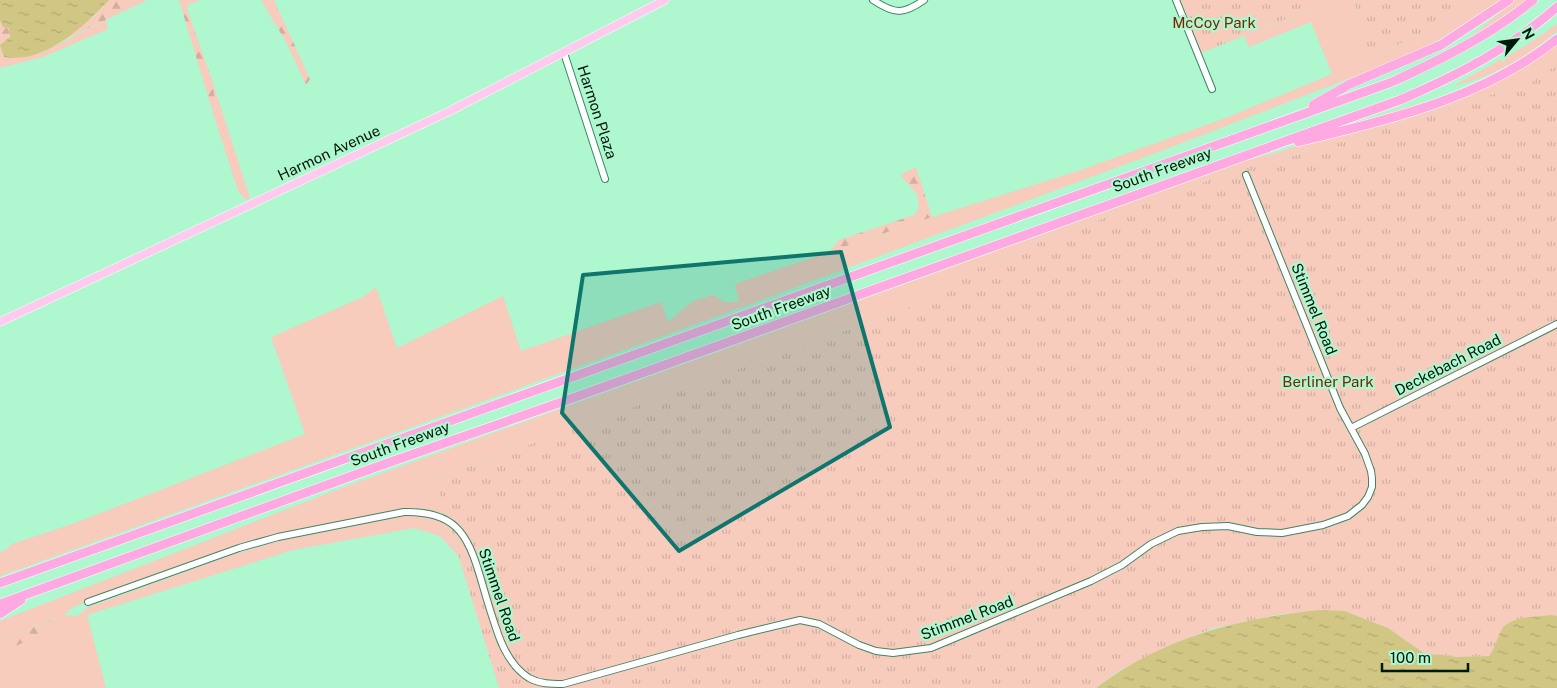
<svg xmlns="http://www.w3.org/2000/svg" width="1557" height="688" font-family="'Public Sans',sans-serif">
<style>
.green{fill:#f7ccbd}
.forest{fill:url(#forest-firs)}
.park{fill:url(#park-tufts)}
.water{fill:url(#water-ripples)}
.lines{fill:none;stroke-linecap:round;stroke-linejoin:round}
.minor-casing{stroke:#3e8663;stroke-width:8}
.major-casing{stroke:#fff;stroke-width:9}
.highway-casing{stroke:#fff;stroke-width:10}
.minor{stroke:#fff;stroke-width:6}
.major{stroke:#fecbee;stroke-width:8}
.highway{stroke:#fea9e2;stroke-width:9}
.marked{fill:#0f766e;fill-opacity:0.2;stroke:#0f766e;stroke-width:4;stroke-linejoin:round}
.labels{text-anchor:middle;stroke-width:4.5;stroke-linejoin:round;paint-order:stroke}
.park-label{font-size:15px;fill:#752705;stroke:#aef7cf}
.street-label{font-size:15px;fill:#00180a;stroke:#aef7cf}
</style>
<defs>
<pattern id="forest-firs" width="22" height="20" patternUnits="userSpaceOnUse" patternTransform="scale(1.25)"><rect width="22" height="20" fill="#f7ccbd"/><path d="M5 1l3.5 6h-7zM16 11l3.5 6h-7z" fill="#d2aea1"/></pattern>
<pattern id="park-tufts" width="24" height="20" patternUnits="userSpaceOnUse" patternTransform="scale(1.25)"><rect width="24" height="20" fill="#f7ccbd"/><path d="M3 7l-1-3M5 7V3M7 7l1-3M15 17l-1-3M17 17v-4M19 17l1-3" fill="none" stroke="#d2aea1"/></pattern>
<pattern id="water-ripples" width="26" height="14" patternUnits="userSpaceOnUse" patternTransform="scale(1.25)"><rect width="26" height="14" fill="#d1c684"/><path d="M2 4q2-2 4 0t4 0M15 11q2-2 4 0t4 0" fill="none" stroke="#b2a971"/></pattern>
</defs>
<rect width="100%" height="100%" fill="#aef7cf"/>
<!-- green -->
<path class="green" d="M 1333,0 L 1354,0 L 1370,58 L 1438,25 L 1469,0 L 1503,0 L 1454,32 L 1425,47 L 1387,64 L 1169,148 L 721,315 L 0,576 L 0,552 L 4,551 L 12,544 L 75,523 L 305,434 L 271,337 L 363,297 L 376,287 L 397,348 L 503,296 L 521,351 L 661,302 L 668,322 L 693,301 L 713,295 L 724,302 L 739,302 L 735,284 L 932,217 L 1078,171 L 1228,117 L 1332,74 L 1311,22 L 1249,47 L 1244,36 Z
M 1515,0 L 1531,0 L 1475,37 L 1472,36 Z
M 106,20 L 108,29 L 43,57 L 0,68 L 0,45 L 4,57 L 41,53 Z
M 1557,24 L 1557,31 C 1532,52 1505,70 1474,80 C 1467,82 1461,85 1455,85 L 1525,46 Z
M 1557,44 L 1557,65 L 1532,82 L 1316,150 L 1238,170 L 1171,194 L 1050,238 L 952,279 L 922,303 L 435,479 L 446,515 L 425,509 L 406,510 L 284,534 L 98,596 L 72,608 L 64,615 L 77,616 L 88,607 L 234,554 L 281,540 L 402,515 L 420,513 L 448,523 L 495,673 L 459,557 L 440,536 L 414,528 L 293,550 L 87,615 L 106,688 L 0,688 L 0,653 L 56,628 L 56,618 L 0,641 L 0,621 L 336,490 L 1248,160 L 1279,152 L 1383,114 L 1470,89 Z
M 213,83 L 250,198 L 246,200 L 238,191 L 212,110 L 216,112 Z"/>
<!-- forest -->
<path class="forest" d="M 109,0 L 147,0 L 62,41 L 94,16 Z
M 179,0 L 201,0 L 189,4 L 187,9 L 213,83 L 216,113 L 212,110 Z
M 261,0 L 274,0 L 310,79 L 306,85 L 286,42 Z
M 0,20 L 3,27 L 9,28 L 10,37 L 0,45 Z
M 916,167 L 932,217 L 829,252 L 839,240 L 914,215 L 919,208 L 917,194 L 900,175 Z
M 57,618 L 59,622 L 56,628 L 0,653 L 0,641 Z"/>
<!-- park -->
<path class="park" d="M 1179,0 L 1333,0 L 1201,53 Z
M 1354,0 L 1469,0 L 1438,25 L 1370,58 Z
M 1557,65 L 1557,616 L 1551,615 C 1536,617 1509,616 1501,631 C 1496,640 1495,649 1489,656 L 1456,657 L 1444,655 L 1425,654 L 1388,628 L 1344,611 L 1281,614 L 1211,629 L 1168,646 L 1117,672 L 1096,688 L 499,688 L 435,479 L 922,303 L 952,279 L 1050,238 L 1171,194 L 1238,170 L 1316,150 L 1532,82 Z"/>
<!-- water -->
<path class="water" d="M 0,0 L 109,0 C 83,27 45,64 4,57 L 0,45 L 10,37 L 9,28 L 3,27 L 0,20 Z
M 1321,610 L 1344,611 L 1388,628 L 1425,654 L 1444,655 L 1456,657 L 1489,656 C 1495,649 1496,640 1501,631 C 1508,616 1536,617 1551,615 L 1557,616 L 1557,688 L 1096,688 C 1163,637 1239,618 1321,610 Z"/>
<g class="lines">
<!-- minor casing -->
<g class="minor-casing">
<path id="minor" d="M 873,0 C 894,14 903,15 924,0
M 1176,0 L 1212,89
M 564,53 L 605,179
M 1351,428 L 1557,324
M 88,602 L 239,548 L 278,537 L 404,512 C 454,511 467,532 480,576 C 485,593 490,611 496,628 C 502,647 511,667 529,678 C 540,684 551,684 563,684 L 738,635 L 800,620 L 819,624 L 859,645 L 876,651 L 893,653 L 931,648 L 1091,581 L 1122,565 L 1151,544 L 1178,531 L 1202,527 L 1228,526 L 1257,532 L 1282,533 L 1323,525 L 1348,516 L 1362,505 L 1368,497 L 1372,487 L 1372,478 L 1371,471 L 1365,454 L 1340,408 L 1246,175"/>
</g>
<!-- major casing -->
<g class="major-casing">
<path id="major" d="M 0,322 L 450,111 L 665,0"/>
</g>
<!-- highway casing -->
<g class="highway-casing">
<path id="highway" d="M 1313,105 L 1350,84 L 1441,45 L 1509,0
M 1298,142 C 1389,119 1482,99 1557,39
M 0,583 L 1392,82 C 1442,59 1491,35 1533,0
M 0,604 L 379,466 L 559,403 L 1400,100 C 1456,76 1511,48 1557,7
M 0,614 L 21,600"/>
</g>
<!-- minor -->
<use href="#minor" class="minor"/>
<!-- major -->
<use href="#major" class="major"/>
<!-- highway -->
<use href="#highway" class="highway"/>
</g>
<!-- marked area -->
<path class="marked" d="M 841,252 L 890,427 L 679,551 L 562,413 L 583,275 Z"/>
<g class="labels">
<!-- park labels -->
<g class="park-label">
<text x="1214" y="28">McCoy Park</text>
<text x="1328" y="387">Berliner Park</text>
</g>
<!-- street labels -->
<g class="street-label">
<text transform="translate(597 112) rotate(72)" y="5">Harmon Plaza</text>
<text transform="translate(329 153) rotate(-25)" y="5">Harmon Avenue</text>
<text transform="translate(1162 170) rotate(-20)" y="5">South Freeway</text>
<text transform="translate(781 308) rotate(-20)" y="5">South Freeway</text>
<text transform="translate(1314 309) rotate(68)" y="5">Stimmel Road</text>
<text transform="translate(1448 365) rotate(-27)" y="5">Deckebach Road</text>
<text transform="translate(400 444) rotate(-20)" y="5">South Freeway</text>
<text transform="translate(499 595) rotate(71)" y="5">Stimmel Road</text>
<text transform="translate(967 618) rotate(-21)" y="5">Stimmel Road</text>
</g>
</g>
<!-- north arrow -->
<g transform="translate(1517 40) rotate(61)" stroke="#aef7cf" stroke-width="4" paint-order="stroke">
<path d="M0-4L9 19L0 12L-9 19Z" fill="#00180a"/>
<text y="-8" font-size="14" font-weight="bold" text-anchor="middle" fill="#00180a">N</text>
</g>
<!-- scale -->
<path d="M1382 663v8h86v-8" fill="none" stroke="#00180a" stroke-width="2.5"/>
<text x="1390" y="663" font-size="15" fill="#00180a" stroke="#aef7cf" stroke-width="4" paint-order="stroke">100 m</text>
</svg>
